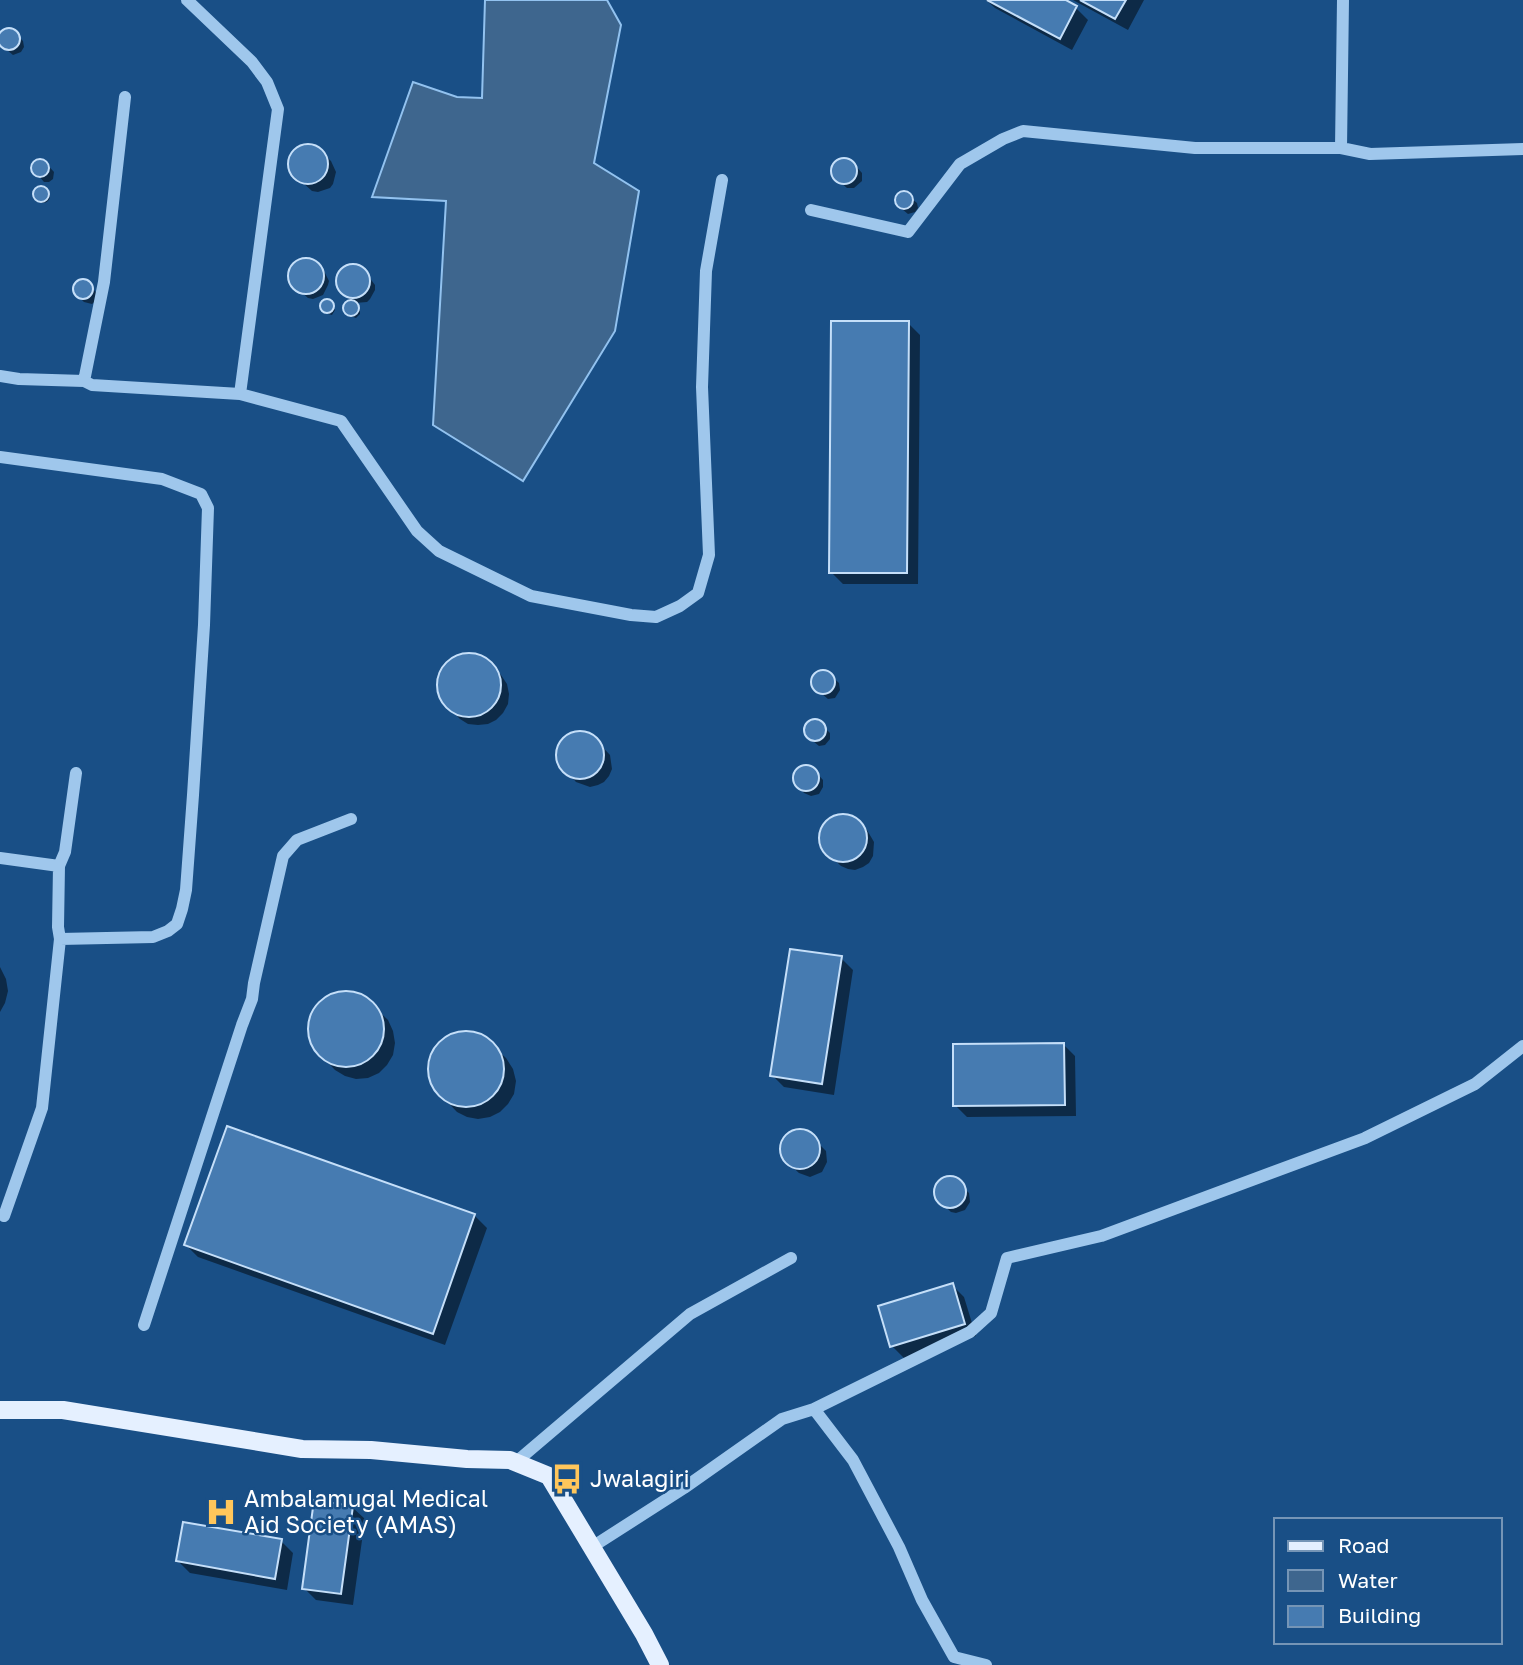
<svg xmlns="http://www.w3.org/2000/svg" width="1523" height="1665" font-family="'Golos Text',sans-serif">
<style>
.water{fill:#3e668e;stroke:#92c2ef;stroke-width:2}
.shadow{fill:#0007}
.building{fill:#467bb1;stroke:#c5dff9;stroke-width:2}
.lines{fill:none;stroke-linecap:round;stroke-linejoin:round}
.minor{stroke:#9fc7ec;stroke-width:12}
.major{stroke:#e5f0ff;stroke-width:18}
.labels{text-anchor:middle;stroke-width:5;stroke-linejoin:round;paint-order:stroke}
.poi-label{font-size:23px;fill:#fff;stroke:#194f86;text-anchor:start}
</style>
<rect width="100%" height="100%" fill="#194f86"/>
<!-- water -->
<path class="water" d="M 485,0 L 607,0 L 621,25 L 594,163 L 639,191 L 615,331 L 523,481 L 433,425 L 446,201 L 372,197 L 413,82 L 457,97 L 482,98 Z"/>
<!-- shadow -->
<path class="shadow" d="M 986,0 L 1062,0 L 1076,8 L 1088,20 L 1072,50 L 995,8 Z
M 1073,0 L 1144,0 L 1128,30 Z
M 6,29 L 12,30 L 23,41 L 24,47 L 21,52 L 13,55 L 1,45 L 0,35 Z
M 306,146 L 317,148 L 331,161 L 336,172 L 333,184 L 330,188 L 318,192 L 312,191 L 292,173 L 290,168 L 292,156 L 300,148 Z
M 846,159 L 853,163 L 862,173 L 862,181 L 854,188 L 847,188 L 834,177 L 833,166 L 838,160 Z
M 39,160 L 44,161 L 54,172 L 53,179 L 49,182 L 44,182 L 33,169 L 33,165 Z
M36 196a7 7 0 1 1 14 0a7 7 0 1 1-14 0Z
M 905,193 L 917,203 L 918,208 L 915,212 L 908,214 L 897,205 L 896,200 L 900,194 Z
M 309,260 L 318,265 L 324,271 L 329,281 L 328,285 L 323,295 L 313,299 L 308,298 L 293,285 L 290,274 L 295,265 L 299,262 Z
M 353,265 L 363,269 L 375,285 L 375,290 L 370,299 L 367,302 L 355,303 L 360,311 L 360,314 L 356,318 L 350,316 L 347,313 L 345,309 L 348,304 L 353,302 L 341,292 L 337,282 L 338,277 L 344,269 Z
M 79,281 L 87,281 L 98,295 L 97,300 L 92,304 L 84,302 L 78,296 L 74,291 L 75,285 Z
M 327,301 L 330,302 L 335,310 L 332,315 L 328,314 L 322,307 L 323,304 Z
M 908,323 L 920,335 L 918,584 L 843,584 L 831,572 Z
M 464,656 L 474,656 L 484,659 L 501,675 L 507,684 L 509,694 L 508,704 L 503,713 L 496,720 L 488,724 L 478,725 L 468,724 L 460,719 L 443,702 L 440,693 L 439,683 L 441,673 L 447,665 L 455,659 Z
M 824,672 L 827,672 L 839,683 L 840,690 L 835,698 L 828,699 L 816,689 L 813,680 L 817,674 Z
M 812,722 L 819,722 L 830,733 L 830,739 L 825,745 L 819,746 L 808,737 L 806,728 Z
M 578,733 L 584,733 L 596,740 L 610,755 L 612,769 L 609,776 L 604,782 L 598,785 L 590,787 L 576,782 L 562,766 L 559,759 L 559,752 L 565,739 Z
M 808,766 L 815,771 L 823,780 L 823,787 L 819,794 L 811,796 L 804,793 L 798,786 L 795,783 L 794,775 L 801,767 Z
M 844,815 L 857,820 L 867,830 L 874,842 L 873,856 L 869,863 L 863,867 L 855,870 L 848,869 L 841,866 L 825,851 L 822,844 L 822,830 L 831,819 Z
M 841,958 L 853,970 L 834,1095 L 784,1087 L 772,1075 Z
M 0,967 L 6,979 L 8,991 L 5,1003 L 0,1012 Z
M 342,993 L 354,994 L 366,999 L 388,1020 L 393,1031 L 395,1043 L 393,1055 L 387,1065 L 379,1073 L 368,1078 L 356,1079 L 345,1076 L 335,1070 L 314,1048 L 310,1037 L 310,1025 L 313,1014 L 320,1004 L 330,996 Z
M 459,1033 L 472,1033 L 483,1037 L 506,1058 L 513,1069 L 516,1081 L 514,1094 L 508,1104 L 500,1112 L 490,1117 L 478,1119 L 467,1117 L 457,1112 L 436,1090 L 431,1080 L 430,1069 L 431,1057 L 437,1046 L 447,1038 Z
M 1063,1044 L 1075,1056 L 1076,1116 L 967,1117 L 955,1105 Z
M 228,1128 L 475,1216 L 487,1228 L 445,1345 L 198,1257 L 186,1245 Z
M 802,1131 L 808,1133 L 826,1151 L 827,1162 L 822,1172 L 810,1177 L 799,1173 L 789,1164 L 782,1153 L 782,1147 L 787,1137 L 791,1133 Z
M 953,1178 L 956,1180 L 969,1193 L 970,1202 L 965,1210 L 956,1213 L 951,1212 L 938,1199 L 936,1189 L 938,1185 L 944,1179 Z
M 952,1285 L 964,1297 L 976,1336 L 904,1358 L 892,1346 Z
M 352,1507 L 365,1519 L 353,1605 L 316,1600 L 304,1588 Z
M 281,1541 L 293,1553 L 287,1590 L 190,1573 L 178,1561 Z"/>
<!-- building -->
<path class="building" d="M 987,0 L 1066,0 L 1077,6 L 1060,39 Z
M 1080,0 L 1126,0 L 1115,19 Z
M-2 39a11 11 0 1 1 22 0a11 11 0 1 1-22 0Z
M288 164a20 20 0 1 1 40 0a20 20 0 1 1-40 0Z
M831 171a13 13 0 1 1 26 0a13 13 0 1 1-26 0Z
M31 168a9 9 0 1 1 18 0a9 9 0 1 1-18 0Z
M33 194a8 8 0 1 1 16 0a8 8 0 1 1-16 0Z
M895 200a9 9 0 1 1 18 0a9 9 0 1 1-18 0Z
M288 276a18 18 0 1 1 36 0a18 18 0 1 1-36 0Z
M336 281a17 17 0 1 1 34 0a17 17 0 1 1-34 0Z
M73 289a10 10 0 1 1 20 0a10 10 0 1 1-20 0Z
M320 306a7 7 0 1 1 14 0a7 7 0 1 1-14 0Z
M343 308a8 8 0 1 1 16 0a8 8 0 1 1-16 0Z
M 831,321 L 909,321 L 907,573 L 829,573 Z
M437 685a32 32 0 1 1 64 0a32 32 0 1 1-64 0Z
M811 682a12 12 0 1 1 24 0a12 12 0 1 1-24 0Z
M804 730a11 11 0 1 1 22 0a11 11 0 1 1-22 0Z
M556 755a24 24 0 1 1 48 0a24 24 0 1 1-48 0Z
M793 778a13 13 0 1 1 26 0a13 13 0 1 1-26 0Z
M819 838a24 24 0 1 1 48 0a24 24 0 1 1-48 0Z
M 790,949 L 842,956 L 822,1084 L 770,1076 Z
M308 1029a38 38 0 1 1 76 0a38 38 0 1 1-76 0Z
M428 1069a38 38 0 1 1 76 0a38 38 0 1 1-76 0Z
M 1064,1043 L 1065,1105 L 953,1106 L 953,1044 Z
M 227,1126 L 475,1214 L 433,1334 L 184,1245 Z
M780 1149a20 20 0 1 1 40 0a20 20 0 1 1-40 0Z
M934 1192a16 16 0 1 1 32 0a16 16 0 1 1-32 0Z
M 953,1283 L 965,1324 L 890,1347 L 878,1306 Z
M 314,1500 L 353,1506 L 341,1594 L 302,1589 Z
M 183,1522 L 282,1539 L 275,1579 L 176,1561 Z"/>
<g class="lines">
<!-- minor -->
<path class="minor" d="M 187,0 L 252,62 L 267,82 L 278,109 L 240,394
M 1341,148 L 1343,0
M 811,210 L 908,232 L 960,164 L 1003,139 L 1023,131 L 1195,148 L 1341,148 L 1370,154 L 1523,149
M 0,376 L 19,379 L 84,381 L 92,385 L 240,394 L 341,421 L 417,531 L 439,551 L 531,596 L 631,615 L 656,617 L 680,606 L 698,593 L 709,555 L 702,387 L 706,271 L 722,180
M 84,381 L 104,282 L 125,97
M 0,457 L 162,479 L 201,494 L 208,508 L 204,625 L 193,795 L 186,890 L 182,909 L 177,924 L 168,931 L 153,937 L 60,939
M 0,858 L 59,866
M 4,1216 L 42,1108 L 60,939 L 58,927 L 59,866 L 65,852 L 76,773
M 144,1325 L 242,1025 L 252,999 L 254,983 L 283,856 L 297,840 L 351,819
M 814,1409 L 970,1332 L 991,1313 L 1007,1258 L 1101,1236 L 1365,1138 L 1475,1084 L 1523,1046
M 516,1462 L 690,1314 L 791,1258
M 592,1547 L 684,1488 L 782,1419 L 814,1409 L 853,1460 L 899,1547 L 922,1600 L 954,1657 L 986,1665"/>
<!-- major -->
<path class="major" d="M 0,1410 L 63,1410 L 302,1449 L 371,1450 L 467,1459 L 510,1460 L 549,1476 L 644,1634 L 660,1665"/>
</g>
<!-- icons -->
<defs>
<g id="bus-bare" transform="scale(2.415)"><path d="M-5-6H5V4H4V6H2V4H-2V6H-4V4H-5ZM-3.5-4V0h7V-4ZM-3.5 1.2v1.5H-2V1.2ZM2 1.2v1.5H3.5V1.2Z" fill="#ffc65b" stroke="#194f86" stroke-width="2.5" paint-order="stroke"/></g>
<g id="hospital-bare" transform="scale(2.415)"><path d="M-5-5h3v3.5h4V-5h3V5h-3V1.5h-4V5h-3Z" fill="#ffc65b" stroke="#194f86" stroke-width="2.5" paint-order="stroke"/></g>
</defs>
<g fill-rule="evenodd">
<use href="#bus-bare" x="567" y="1479"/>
<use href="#hospital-bare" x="221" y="1512"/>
</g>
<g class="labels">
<!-- poi labels -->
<g class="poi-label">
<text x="590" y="1487">Jwalagiri</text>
<text x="244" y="1507">Ambalamugal Medical<tspan x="244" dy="26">Aid Society (AMAS)</tspan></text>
</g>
</g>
<!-- legend -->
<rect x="1274" y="1518" width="228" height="126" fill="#194f86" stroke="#7595b6" stroke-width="2"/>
<rect x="1288" y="1541" width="35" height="10" fill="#e5f0ff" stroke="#7595b6" stroke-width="2"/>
<text x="1338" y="1553" font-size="21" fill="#ffffff">Road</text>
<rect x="1288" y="1570" width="35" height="21" fill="#3e668e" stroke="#7595b6" stroke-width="2"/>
<text x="1338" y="1588" font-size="21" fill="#ffffff">Water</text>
<rect x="1288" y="1606" width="35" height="21" fill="#467bb1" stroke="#7595b6" stroke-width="2"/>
<text x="1338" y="1623" font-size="21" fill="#ffffff">Building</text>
</svg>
